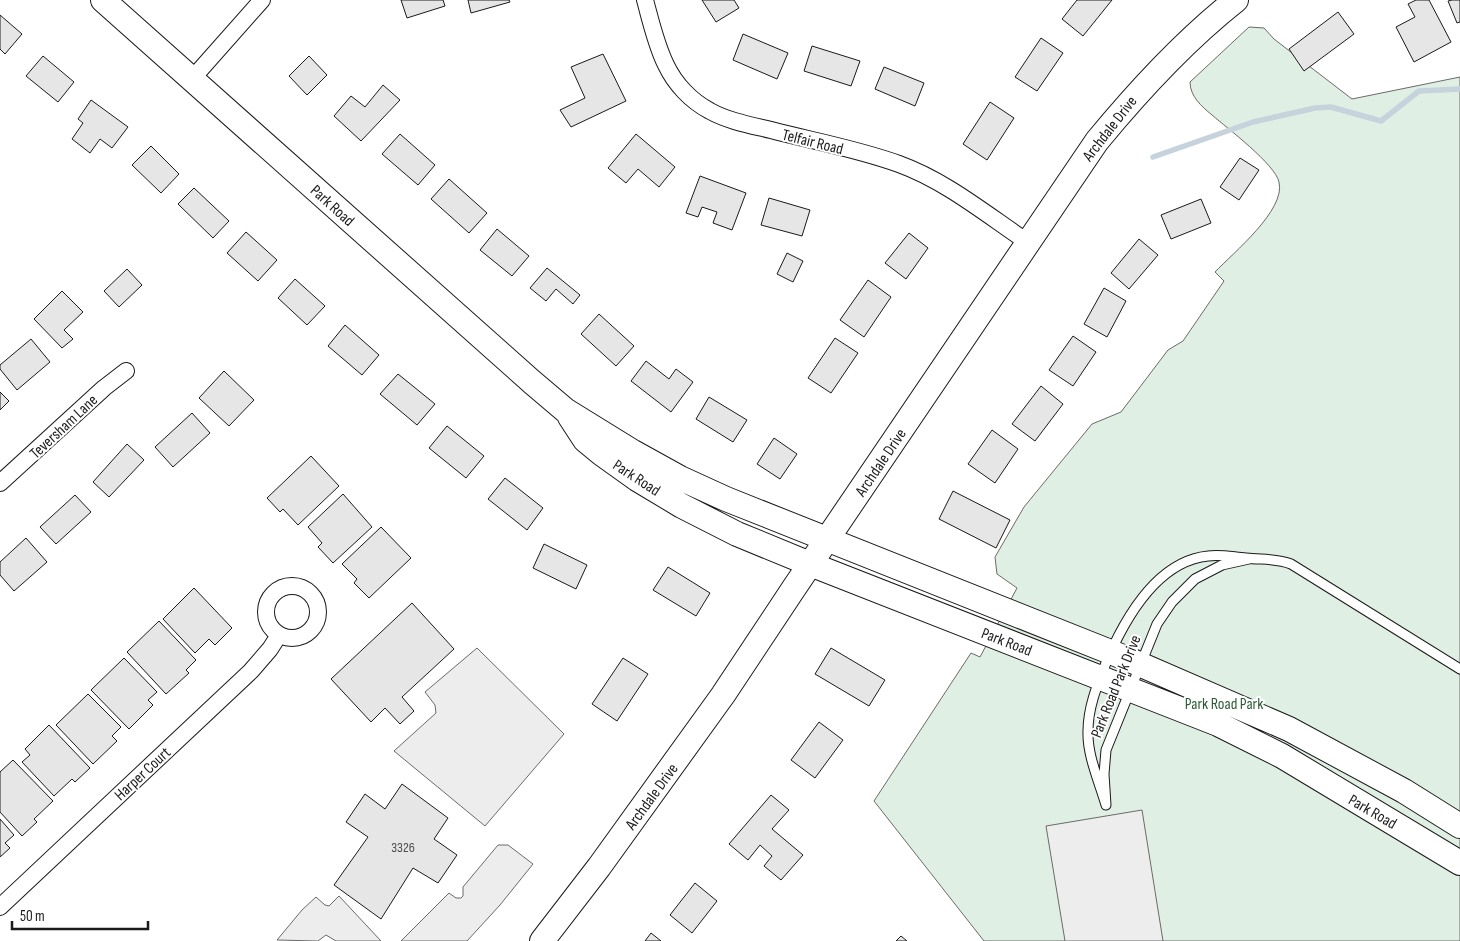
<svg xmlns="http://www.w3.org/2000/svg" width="1460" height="941" font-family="'Sofia Sans Condensed',sans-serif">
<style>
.green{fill:#e0efe3;stroke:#6a6a6a}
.parking{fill:#ededed;stroke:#6a6a6a}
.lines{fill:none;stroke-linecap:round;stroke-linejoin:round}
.stream{stroke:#c6d2dc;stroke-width:5.5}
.building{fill:#e6e6e6;stroke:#1a1a1a}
.lane-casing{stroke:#1a1a1a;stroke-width:11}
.street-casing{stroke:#1a1a1a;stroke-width:18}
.secondary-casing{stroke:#1a1a1a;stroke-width:26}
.lane{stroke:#fff;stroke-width:9}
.street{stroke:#fff;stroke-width:16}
.secondary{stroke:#fff;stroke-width:24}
.labels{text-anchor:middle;stroke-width:4;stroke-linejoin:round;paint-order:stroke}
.number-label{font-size:14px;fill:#4d4d4d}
.street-label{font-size:16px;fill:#1a1a1a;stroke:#fff}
.park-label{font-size:16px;fill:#2b5a34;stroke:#fff}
</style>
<rect width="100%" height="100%" fill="#fff"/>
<!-- green -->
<path class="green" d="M 1249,27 L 1264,28 L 1274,39 L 1352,99 L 1460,77 L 1460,941 L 984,941 L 874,801 L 971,653 L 980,657 L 1017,588 L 997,574 L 995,557 L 1024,507 L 1092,424 L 1121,412 L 1168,350 L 1183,341 L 1224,281 L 1215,272 C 1233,253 1286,210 1279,182 C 1275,164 1227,128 1212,115 C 1201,106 1190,96 1190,82 Z"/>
<!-- parking -->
<path class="parking" d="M 477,648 L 564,734 L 485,826 L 394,751 L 436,713 L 435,705 L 425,692 Z
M 1142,810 L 1163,941 L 1065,941 L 1046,826 Z
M 498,845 L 508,845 L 533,864 L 500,905 L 467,941 L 401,941 L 449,893 L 456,898 L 461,898 L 463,896 L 463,887 Z
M 339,896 L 381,941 L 336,941 L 326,935 L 318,941 L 277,940 L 302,910 L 316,897 L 325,905 L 329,906 Z"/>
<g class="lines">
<!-- stream -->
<path class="stream" d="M 1153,157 L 1253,122 L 1315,108 L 1331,107 L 1381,121 L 1419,91 L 1460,89"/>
</g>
<!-- building -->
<path class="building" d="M 401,0 L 443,0 L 445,6 L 407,18 Z
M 468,0 L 509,0 L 510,2 L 471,13 Z
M 702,0 L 734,0 L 739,8 L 716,22 Z
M 1077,0 L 1112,0 L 1083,36 L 1062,19 Z
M 1416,0 L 1429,0 L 1451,42 L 1414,62 L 1396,27 L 1415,17 L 1408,4 Z
M 1452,0 L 1460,0 L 1460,22 L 1457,23 L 1448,1 Z
M 1338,12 L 1354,34 L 1304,71 L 1289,49 Z
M 0,15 L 22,34 L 5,54 L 0,49 Z
M 743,34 L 788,53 L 777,79 L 733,60 Z
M 1041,38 L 1063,53 L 1037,91 L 1015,77 Z
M 812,46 L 860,61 L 851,86 L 804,71 Z
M 603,54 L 626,101 L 571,127 L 560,110 L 585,98 L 571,67 Z
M 43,56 L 74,82 L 58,102 L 26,76 Z
M 309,56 L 327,75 L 307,95 L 289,76 Z
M 884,67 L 924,83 L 915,106 L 875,89 Z
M 383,85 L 400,100 L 361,141 L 334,116 L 351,96 L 365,107 Z
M 91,100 L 128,127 L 112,148 L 100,139 L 90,153 L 72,139 L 83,123 L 78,119 Z
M 990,102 L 1014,118 L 987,160 L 963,144 Z
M 400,134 L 435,165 L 418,185 L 382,154 Z
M 636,134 L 675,167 L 659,187 L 638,169 L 626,183 L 608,168 Z
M 151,146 L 179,174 L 161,193 L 132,165 Z
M 1240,158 L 1259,170 L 1239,200 L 1220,187 Z
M 700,176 L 746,193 L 732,230 L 713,223 L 717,212 L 702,207 L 698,217 L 686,213 Z
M 449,179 L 487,213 L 469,233 L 431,199 Z
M 194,188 L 229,221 L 213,238 L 178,204 Z
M 769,198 L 810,210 L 802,236 L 761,225 Z
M 1201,199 L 1211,223 L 1171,239 L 1161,215 Z
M 497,229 L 529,256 L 512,276 L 480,250 Z
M 246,232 L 277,260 L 258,281 L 227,253 Z
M 909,233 L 928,248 L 906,279 L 885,263 Z
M 1139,239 L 1158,255 L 1129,289 L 1111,273 Z
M 787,253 L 803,261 L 793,282 L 777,274 Z
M 547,268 L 580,295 L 573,304 L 556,289 L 546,301 L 530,288 Z
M 127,269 L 142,285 L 119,307 L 104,291 Z
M 295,279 L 325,306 L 307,325 L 278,298 Z
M 868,280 L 891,297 L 864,337 L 840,320 Z
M 1104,288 L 1126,301 L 1107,337 L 1084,324 Z
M 62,291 L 83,312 L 64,330 L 73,339 L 62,348 L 34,319 Z
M 599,314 L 634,346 L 616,366 L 581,334 Z
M 345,325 L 379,355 L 362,375 L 328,346 Z
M 1073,336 L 1096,352 L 1073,386 L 1049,370 Z
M 835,338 L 858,353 L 831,393 L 808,378 Z
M 31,339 L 50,362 L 17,390 L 0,369 L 0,365 Z
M 646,361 L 669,379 L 676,369 L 693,382 L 671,412 L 631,381 Z
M 224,371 L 254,400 L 229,426 L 199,398 Z
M 398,374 L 435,404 L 417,425 L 380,394 Z
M 1041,386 L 1063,404 L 1035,441 L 1012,424 Z
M 0,392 L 9,401 L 0,410 Z
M 709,397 L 747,420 L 733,442 L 696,419 Z
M 192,413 L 210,433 L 173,467 L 155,447 Z
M 447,426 L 484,456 L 466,478 L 429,448 Z
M 992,430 L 1018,449 L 995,483 L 968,464 Z
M 774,438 L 797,454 L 780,479 L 757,464 Z
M 127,444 L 144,460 L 109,497 L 93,482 Z
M 311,456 L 339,486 L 298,525 L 283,509 L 280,512 L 267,498 Z
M 505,478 L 543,508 L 527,530 L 488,499 Z
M 953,491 L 1010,520 L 996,548 L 939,519 Z
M 343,494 L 372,527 L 333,563 L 318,547 L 322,543 L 308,527 Z
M 75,495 L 91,512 L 56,544 L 40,527 Z
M 381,527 L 411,558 L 369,598 L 354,583 L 357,579 L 342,564 Z
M 26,538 L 47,562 L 14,591 L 0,575 L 0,562 Z
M 544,544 L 587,565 L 576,589 L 533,568 Z
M 668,567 L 710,593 L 696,616 L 653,590 Z
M 194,588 L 232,628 L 215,645 L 209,639 L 195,653 L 163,619 Z
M 412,603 L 454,649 L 402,697 L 414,711 L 400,724 L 385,708 L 371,722 L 331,679 Z
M 159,621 L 196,660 L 186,670 L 189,673 L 166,694 L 127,652 Z
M 831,648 L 885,680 L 869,706 L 815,674 Z
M 124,658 L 157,692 L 148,700 L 153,705 L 129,729 L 91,690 Z
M 623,658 L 648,674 L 617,721 L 592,704 Z
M 88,694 L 121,727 L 112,736 L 117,741 L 93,764 L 56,725 Z
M 819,722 L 843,740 L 815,778 L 791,760 Z
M 49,725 L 90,768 L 75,782 L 72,779 L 54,796 L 22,762 L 30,755 L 25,749 Z
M 13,760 L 53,801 L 34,819 L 37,822 L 22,836 L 0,812 L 0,772 Z
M 402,784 L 448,818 L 434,839 L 457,855 L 438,883 L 413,868 L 381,919 L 334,885 L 368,837 L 346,822 L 365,794 L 385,809 Z
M 771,795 L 789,810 L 772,829 L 803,855 L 781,880 L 764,866 L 772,856 L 760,845 L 748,860 L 729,844 Z
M 0,819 L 14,835 L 5,843 L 10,848 L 0,857 Z
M 695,883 L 717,901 L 692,933 L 670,915 Z
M 651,933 L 661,941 L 645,941 Z
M 901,936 L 907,941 L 896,941 Z"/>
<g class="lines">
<!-- lane casing -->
<g class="lane-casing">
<path id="lane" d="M 1249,559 L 1222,565 L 1195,579 L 1172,602 L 1157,624 L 1106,750 L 1104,774 L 1106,805 C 1099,781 1087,755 1088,731 C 1088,705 1099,681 1108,658 C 1126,617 1158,561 1208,556 C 1220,554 1233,557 1246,558 C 1261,560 1275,558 1291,564 L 1460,669"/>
</g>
<!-- street casing -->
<g class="street-casing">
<path id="street" d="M 645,0 C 651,22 656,45 666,65 C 675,84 691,101 710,111 C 728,121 750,125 771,130 C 813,141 858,149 899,164 C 946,181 987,215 1029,243
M 192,79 L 262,0
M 0,483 L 104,388 L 126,371
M266 612a26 26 0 1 1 52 0a26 26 0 1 1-52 0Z
M 0,907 L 251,671 L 270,649 L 279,635"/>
</g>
<!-- secondary casing -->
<g class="secondary-casing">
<path id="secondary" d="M 103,0 L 532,382 L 565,410 L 633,452 L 680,478 L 726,499 L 1123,657 L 1289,729 L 1404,791 L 1460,826
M 570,417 L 585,440 L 602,454 L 637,479 L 682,506 L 737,534 L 810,564 L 1218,724 L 1282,756 L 1460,863
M 542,941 L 599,867 L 723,695 L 794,588 L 1097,141 C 1139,90 1184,41 1236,0"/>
</g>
<!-- lane -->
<use href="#lane" class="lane"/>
<!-- street -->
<use href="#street" class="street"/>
<!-- secondary -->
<use href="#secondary" class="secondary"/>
</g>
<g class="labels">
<!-- number labels -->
<g class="number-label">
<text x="403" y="852">3326</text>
</g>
<!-- street labels -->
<g class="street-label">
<text transform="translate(1109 128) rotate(-52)" y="6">Archdale Drive</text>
<text transform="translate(813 141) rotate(14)" y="6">Telfair Road</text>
<text transform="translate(333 205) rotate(42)" y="6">Park Road</text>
<text transform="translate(63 426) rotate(-43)" y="6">Teversham Lane</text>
<text transform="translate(880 462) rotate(-56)" y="6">Archdale Drive</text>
<text transform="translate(637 477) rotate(33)" y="6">Park Road</text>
<text transform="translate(1007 641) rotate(21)" y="6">Park Road</text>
<text transform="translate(1115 686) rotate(-68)" y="6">Park Road Park Drive</text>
<text transform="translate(142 773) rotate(-43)" y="6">Harper Court</text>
<text transform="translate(651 796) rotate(-54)" y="6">Archdale Drive</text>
<text transform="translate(1373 811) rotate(30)" y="6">Park Road</text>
</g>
<!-- park labels -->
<g class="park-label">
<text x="1224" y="709">Park Road Park</text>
</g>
</g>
<!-- scale -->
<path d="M12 921v8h136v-8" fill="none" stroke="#1a1a1a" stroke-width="2.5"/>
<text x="20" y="921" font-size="15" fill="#1a1a1a" stroke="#ffffff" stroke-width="4" paint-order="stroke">50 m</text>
</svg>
